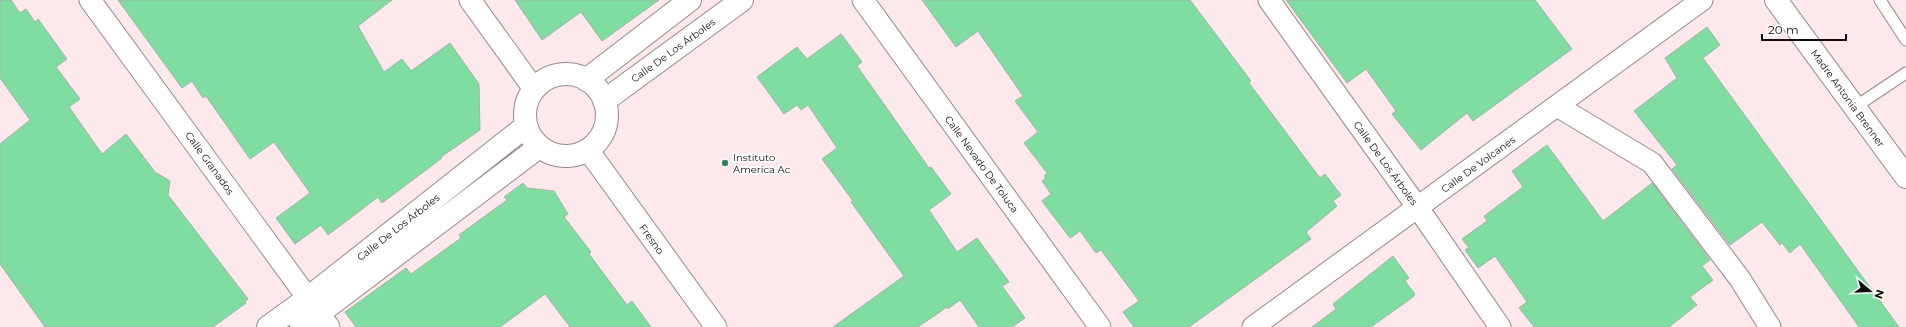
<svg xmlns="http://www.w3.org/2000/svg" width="1906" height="327" font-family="Montserrat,sans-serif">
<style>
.building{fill:#7fdda1;stroke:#a3b2a7}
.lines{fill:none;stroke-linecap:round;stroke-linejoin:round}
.service-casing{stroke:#988789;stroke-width:13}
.minor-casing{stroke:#988789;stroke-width:23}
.tertiary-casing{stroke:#988789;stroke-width:24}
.service{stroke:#fff;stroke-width:11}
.minor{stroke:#fff;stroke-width:21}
.tertiary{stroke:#fff;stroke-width:22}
.poi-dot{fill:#348455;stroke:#fff;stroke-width:1.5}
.labels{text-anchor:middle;stroke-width:3.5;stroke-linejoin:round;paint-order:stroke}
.street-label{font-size:10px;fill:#120c0d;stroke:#fff}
.poi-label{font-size:10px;fill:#120c0d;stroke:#fff;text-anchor:start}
</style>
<rect width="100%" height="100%" fill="#fde9ec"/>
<!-- building -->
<path class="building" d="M 0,0 L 11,0 L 20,13 L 26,9 L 35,22 L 38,19 L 67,59 L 56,67 L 80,99 L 69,107 L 102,154 L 126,134 L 155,172 L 170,181 L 168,195 L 248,299 L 245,301 L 246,303 L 213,327 L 45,327 L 0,264 L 0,144 L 30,120 L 0,78 Z
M 118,0 L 392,0 L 358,26 L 384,72 L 402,59 L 411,71 L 450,43 L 479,84 L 480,130 L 441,157 L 442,158 L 382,203 L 378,197 L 328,235 L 321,225 L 295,244 L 276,218 L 310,193 L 274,142 L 250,159 L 206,96 L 203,98 L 192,81 L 182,88 Z
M 515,0 L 659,0 L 602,41 L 581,12 L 542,40 Z
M 922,0 L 1190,0 L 1251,81 L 1249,83 L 1320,178 L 1325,174 L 1341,195 L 1333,201 L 1337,206 L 1306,232 L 1311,239 L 1189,327 L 1134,327 L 1123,312 L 1139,301 L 1101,250 L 1096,253 L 1080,231 L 1070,238 L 1042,201 L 1051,194 L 1042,181 L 1046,178 L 1044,176 L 1047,173 L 1024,143 L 1038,132 L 1015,101 L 1023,96 L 978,31 L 956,47 Z
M 1286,0 L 1535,0 L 1572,49 L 1473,121 L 1467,113 L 1421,150 L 1392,114 L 1396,111 L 1366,69 L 1347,83 Z
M 1707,27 L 1720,45 L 1703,58 L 1899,327 L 1859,327 L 1800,244 L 1790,253 L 1782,243 L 1780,245 L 1762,222 L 1730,245 L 1672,169 L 1677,165 L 1634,111 L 1677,78 L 1665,58 Z
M 841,34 L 862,62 L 857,66 L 929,168 L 931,167 L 951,194 L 929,210 L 957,252 L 977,238 L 1009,282 L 1002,286 L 1025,318 L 1012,327 L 979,327 L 960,300 L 948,309 L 947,307 L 918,327 L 833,327 L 904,276 L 851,202 L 853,201 L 822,159 L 837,148 L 808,105 L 801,110 L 797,105 L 784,114 L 757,77 L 797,47 L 807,59 Z
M 1547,145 L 1603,221 L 1652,183 L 1710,260 L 1702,266 L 1713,280 L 1690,297 L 1697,305 L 1669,327 L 1534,327 L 1519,308 L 1527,302 L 1495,256 L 1478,268 L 1465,250 L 1469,248 L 1462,239 L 1487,221 L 1484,216 L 1523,187 L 1512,171 Z
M 523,183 L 527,188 L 554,191 L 568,214 L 564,217 L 591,252 L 589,254 L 627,305 L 632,301 L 651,327 L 570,327 L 545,294 L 500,327 L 356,327 L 345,312 L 406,268 L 411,274 L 461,238 L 459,235 L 507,200 L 504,197 Z
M 1393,256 L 1409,278 L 1405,281 L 1415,294 L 1413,297 L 1371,327 L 1312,327 L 1336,309 L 1333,304 Z"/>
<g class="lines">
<!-- service casing -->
<g class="service-casing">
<path id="service" d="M 1880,0 L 1906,40
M 1855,107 L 1906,73"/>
</g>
<!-- minor casing -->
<g class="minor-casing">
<path id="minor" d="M 90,0 L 329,327
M 470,0 L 534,89
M 863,0 L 1100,327
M 1269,0 L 1418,208 L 1500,327
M 1557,106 L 1652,163 L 1740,279 L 1770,327
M 588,150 L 716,327
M 1253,327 L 1702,0"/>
</g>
<!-- tertiary casing -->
<g class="tertiary-casing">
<path id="tertiary" d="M 1776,0 L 1906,177
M525 115a41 41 0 1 1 82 0a41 41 0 1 1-82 0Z
M 586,80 L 690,0
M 604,101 L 742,0
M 268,327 L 308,298 L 526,126
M 301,327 L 539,147"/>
</g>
<!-- service -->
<use href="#service" class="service"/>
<!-- minor -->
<use href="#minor" class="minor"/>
<!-- tertiary -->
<use href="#tertiary" class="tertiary"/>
</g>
<!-- markers -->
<circle class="poi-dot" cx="725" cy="163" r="4"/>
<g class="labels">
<!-- street labels -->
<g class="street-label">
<text transform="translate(673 50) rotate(-36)" y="4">Calle De Los Árboles</text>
<text transform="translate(1848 98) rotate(54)" y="4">Madre Antonia Brenner</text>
<text transform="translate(210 163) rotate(54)" y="4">Calle Granados</text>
<text transform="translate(1386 163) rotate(54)" y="4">Calle De Los Árboles</text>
<text transform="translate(982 164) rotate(54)" y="4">Calle Nevado De Toluca</text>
<text transform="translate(1478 164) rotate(-36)" y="4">Calle De Volcanes</text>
<text transform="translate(398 227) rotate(-38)" y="4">Calle De Los Árboles</text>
<text transform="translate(652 239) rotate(54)" y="4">Fresno</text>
</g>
<!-- poi labels -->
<g class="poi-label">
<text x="733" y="161">Instituto<tspan x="733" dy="12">America Ac</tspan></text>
</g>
</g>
<!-- north arrow -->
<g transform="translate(1870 291) rotate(109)" stroke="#ffffff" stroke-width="3" paint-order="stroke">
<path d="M0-3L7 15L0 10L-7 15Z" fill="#120c0d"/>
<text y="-6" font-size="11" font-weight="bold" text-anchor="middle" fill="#120c0d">N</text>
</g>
<!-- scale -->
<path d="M1762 34v6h84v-6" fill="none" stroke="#120c0d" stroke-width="2"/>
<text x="1768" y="34" font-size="12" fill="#120c0d" stroke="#ffffff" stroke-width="3" paint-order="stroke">20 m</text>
</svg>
